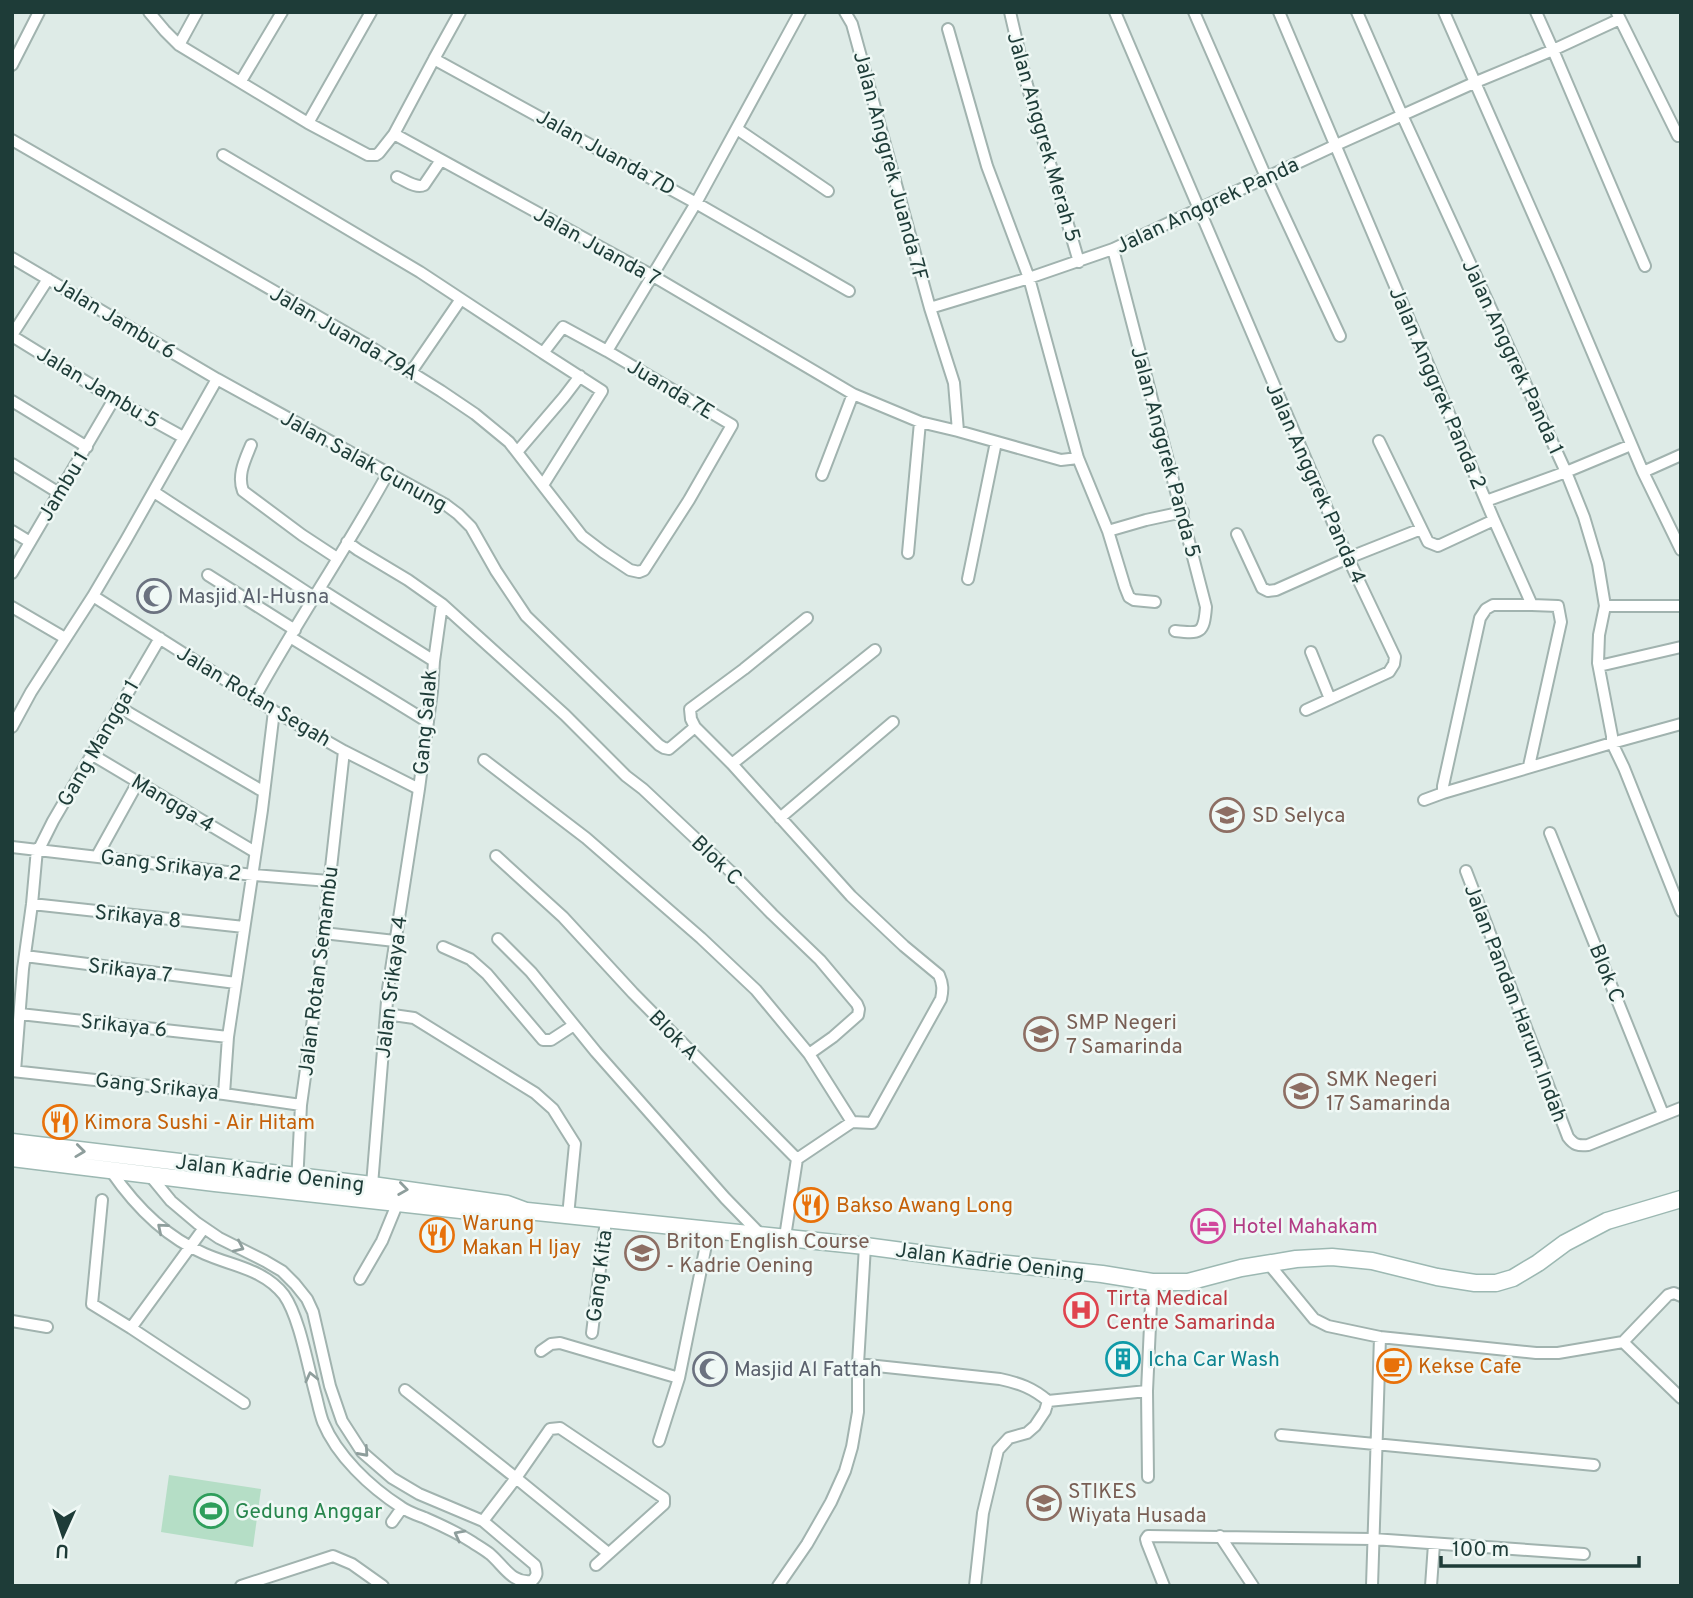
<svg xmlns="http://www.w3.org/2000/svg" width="1693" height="1598" font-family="Overpass,sans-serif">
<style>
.green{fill:#b5dec6}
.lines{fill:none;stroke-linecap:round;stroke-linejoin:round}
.minor-casing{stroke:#a1b3af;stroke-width:14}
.secondary-casing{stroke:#9cb8b2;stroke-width:19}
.minor{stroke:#fff;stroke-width:10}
.secondary{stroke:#fff;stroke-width:16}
.oneway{stroke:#8e9e9c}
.labels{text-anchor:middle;stroke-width:5;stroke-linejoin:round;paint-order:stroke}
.street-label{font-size:21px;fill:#1e3c38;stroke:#eff8f5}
.worship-label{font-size:21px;fill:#5b616d;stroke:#eff8f5;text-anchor:start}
.education-label{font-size:21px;fill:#785e54;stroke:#eff8f5;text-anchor:start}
.food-label{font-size:21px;fill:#c56008;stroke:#eff8f5;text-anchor:start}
.hotel-label{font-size:21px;fill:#b23c85;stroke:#eff8f5;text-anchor:start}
.health-label{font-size:21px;fill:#be3a42;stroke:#eff8f5;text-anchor:start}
.culture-label{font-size:21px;fill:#0d838f;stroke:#eff8f5;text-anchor:start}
.leisure-label{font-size:21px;fill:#27864d;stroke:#eff8f5;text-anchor:start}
</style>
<rect width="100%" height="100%" fill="#deebe7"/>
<!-- green -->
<path class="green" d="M 169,1475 L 261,1489 L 253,1547 L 161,1532 Z"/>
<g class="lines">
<!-- minor casing -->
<g class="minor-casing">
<path id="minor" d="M 149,12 L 165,31 L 179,45 L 308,123 L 368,155 L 376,155 L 379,153 L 394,134 L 434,59 L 696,203 L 849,291
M 845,12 L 852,24 L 930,308 L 954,383 L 958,431
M 1010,12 L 1027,85 L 1079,262
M 1115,12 L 1348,558 L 1395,657 L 1394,664 L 1389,672 L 1306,710
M 1194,12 L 1266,177 L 1340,336
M 1279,12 L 1494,520 L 1532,605 L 1558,606 L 1561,622 L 1529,766
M 1357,12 L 1402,115 L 1566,472 L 1584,517 L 1598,564 L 1605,606 L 1599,635 L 1598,663 L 1612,736 L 1612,743 L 1443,793 L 1443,786 L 1480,618 L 1486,609 L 1493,605 L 1532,605
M 1444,12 L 1558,271 L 1643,472 L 1681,550
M 1536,12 L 1553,50 L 1645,266
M 1617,13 L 1678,136
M 948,29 L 987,166 L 1029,278 L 1078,458 L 1108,531 L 1125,587 L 1129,597 L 1134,600 L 1155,602
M 179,45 L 197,12
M 434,59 L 460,12
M 12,65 L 39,12
M 241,81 L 282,12
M 308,123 L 371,12
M 737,129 L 828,191
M 394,134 L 653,276 L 853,394 L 920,422 L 958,431 L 1061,460 L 1078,458
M 12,140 L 364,343 L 441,391 L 475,414 L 509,442 L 582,536 L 603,552 L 630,570 L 639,572 L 644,570 L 689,500 L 732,425 L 607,351 L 563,327 L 543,353 L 602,391 L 543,485
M 223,155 L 420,272 L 543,353
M 397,177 C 405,180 416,189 424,185 L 441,160
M 1113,249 L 1206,607 C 1204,634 1200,634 1175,631
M 12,258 L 217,379 L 446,505 L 458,514 L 471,527 L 496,571 L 526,616 L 659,745 L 664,748 L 669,749 L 695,727
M 930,308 L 1029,278 L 1113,249 L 1336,145 L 1476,82 L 1553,50 L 1620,19
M 12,335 L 48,279
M 12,336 L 114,399 L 183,437
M 607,351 L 696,203 L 800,12
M 411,372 L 461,299
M 12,401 L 87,447
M 1379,441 L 1428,542 L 1438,546 L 1494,520
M 251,445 C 245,460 237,475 243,491 L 302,535 L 337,558
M 517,452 L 564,397 L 580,376
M 12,464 L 59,493
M 1643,472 L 1681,455
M 822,475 L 853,394
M 154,492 L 314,597
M 1486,501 L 1566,472 L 1631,445
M 12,531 L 30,542
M 1108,531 L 1146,520 L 1183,512
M 1237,534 L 1262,588 L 1268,591 L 1276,590 L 1348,558 L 1421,529
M 347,542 L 358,550 L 408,580 L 442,604 L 565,715 L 626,776 L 643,789 L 730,871 L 772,914 L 820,960 L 857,1004 L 859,1009 L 858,1015 L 833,1037 L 809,1054 L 852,1122 L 872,1123 L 941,999 C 943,990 943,984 939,975 L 904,946 L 851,896 L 732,764 L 695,727 L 691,719 L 690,709 L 744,669 L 807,618
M 908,553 L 920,422
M 12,573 L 114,399
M 208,575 L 295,630
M 968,579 L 996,442
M 320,589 L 434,661
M 93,596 L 274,711 L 344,751 L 419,789
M 1605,606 L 1681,606
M 12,607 L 65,638
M 290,637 L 428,722
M 1311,652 L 1330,699
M 1599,666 L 1681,647
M 254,699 C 296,622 346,550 388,473
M 119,707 L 264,792
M 1681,724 L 1612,743 L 1624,768 L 1681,911
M 12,727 L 31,692 L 93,596 L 126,540 L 217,379
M 91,754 L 255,852
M 484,760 L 586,838 L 701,938 L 756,990 L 809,1054
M 732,764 L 875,650
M 1424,800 L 1443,793
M 780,818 L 893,722
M 1550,833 L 1663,1114
M 12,847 L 253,875 L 329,881
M 39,849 L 53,821 L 160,638
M 97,856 L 138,782
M 496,856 L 563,917 L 633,993 L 797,1159 L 785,1237
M 1466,871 L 1568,1137 C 1574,1145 1578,1146 1588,1145 L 1681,1108
M 32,904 L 244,927
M 323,933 L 395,941
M 498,939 L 531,972 L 596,1052 L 725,1198 L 760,1234
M 443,947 L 470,959 L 487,974 L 543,1040 L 551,1040 L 574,1025
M 25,956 L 236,983
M 20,1014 L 228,1037
M 386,1014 L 414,1018 L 535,1093 L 553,1109 L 575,1144 L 568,1216
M 12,1071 L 224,1094 L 301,1105
M 15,1071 L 23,969 L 32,904 L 37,849
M 224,1094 L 228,1037 L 262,810 L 274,711
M 797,1159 L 852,1122
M 111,1171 C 135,1206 165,1237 205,1254 C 232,1266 264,1269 284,1295 C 300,1318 308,1368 316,1396 C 318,1404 320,1414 323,1422 C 337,1456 370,1487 401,1507 C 408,1512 417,1515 425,1518 C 441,1525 458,1533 472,1542 C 478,1546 485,1550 490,1554 C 504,1566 512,1584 532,1581 C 538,1575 537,1573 535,1565 L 483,1521 L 419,1494 L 392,1478 L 362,1452 L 342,1421 L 330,1386 L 313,1312 L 307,1299 L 295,1284 L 282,1271 L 265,1261 L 219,1238 L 197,1223 L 171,1201 L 148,1173
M 297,1183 L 301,1105 L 319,976 L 344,751
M 372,1185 L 388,989 L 419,789 L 432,691 L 434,661 L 442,604
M 102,1200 L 92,1304 L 131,1328 L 244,1403
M 1268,1263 L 1314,1319 L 1328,1326 L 1380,1337 L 1536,1353 L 1558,1353 L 1623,1342 L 1681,1398
M 360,1279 L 382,1241 L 398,1202
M 12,1321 L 47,1327
M 131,1328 L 204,1228
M 592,1333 L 606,1220
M 1623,1342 L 1668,1295 L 1674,1293 L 1681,1296
M 541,1351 L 551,1344 L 560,1343 L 679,1378
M 858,1364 L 1000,1379 C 1019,1383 1033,1388 1048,1401 L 1147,1391
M 405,1390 L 516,1478 L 608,1553
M 1281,1435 L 1594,1465
M 659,1441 L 679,1378 L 709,1230
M 1148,1477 L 1147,1391 L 1152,1282
M 483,1521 L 516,1478 L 550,1429 L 560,1428 L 664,1498 L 664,1504 L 596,1565
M 392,1522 L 402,1508
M 1220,1536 L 1253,1586
M 241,1586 L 333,1556 L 352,1564 L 383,1586
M 778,1586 L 807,1544 L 831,1502 L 845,1471 L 852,1447 L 858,1412 L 858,1364 L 865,1246
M 975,1586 L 983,1513 L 998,1450 L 1009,1438 L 1027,1433 L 1035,1426 L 1045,1411 L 1048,1401
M 1164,1586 L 1147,1543 L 1146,1539 L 1148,1536 L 1373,1539 L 1584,1554
M 1372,1586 L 1380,1337
M 1431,1586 L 1434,1544"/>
</g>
<!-- secondary casing -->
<g class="secondary-casing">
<path id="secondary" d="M 12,1142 L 372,1185 L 507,1204 L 526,1211
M 12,1158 L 215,1183 L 506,1215 L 527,1211 L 865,1246 L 970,1260 L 1102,1274 L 1152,1282 L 1188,1282 L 1241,1268 L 1296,1259 L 1332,1257 L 1372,1261 L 1437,1277 L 1475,1283 L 1496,1283 L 1513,1278 L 1538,1263 L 1565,1243 L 1607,1221 L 1681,1199"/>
</g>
<!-- minor -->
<use href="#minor" class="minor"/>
<!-- secondary -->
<use href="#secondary" class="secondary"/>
</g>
<!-- one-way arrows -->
<defs><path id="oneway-chevron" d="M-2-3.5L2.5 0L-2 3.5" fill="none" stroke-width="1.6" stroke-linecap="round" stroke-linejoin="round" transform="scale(1.75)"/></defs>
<g class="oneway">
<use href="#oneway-chevron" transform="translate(80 1151) rotate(7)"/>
<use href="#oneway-chevron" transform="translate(403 1189) rotate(8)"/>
<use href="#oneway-chevron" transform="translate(162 1228) rotate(-140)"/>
<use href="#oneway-chevron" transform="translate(239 1247) rotate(25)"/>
<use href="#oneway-chevron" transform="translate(311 1377) rotate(-103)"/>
<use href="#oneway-chevron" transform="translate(364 1452) rotate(48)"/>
<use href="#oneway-chevron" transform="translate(459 1535) rotate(-152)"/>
</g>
<!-- icons -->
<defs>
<g id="mosque-ring" transform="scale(1.75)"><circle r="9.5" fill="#eff8f5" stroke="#6b7280" stroke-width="1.5"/><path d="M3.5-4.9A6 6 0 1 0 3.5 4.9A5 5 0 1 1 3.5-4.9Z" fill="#6b7280"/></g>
<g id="school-ring" transform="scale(1.75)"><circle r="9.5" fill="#eff8f5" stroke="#8d6e63" stroke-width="1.5"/><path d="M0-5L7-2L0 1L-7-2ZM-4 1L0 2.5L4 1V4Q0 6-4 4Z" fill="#8d6e63"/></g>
<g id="restaurant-ring" transform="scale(1.75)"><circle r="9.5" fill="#eff8f5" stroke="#e8710a" stroke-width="1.5"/><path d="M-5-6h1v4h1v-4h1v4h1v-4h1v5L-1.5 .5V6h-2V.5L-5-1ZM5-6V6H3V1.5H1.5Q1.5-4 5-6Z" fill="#e8710a"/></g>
<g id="hotel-ring" transform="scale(1.75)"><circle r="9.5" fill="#eff8f5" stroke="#d1479c" stroke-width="1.5"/><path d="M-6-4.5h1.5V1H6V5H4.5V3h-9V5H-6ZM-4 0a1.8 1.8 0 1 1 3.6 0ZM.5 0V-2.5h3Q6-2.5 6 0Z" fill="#d1479c"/></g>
<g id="hospital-ring" transform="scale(1.75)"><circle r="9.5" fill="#eff8f5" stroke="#e0444e" stroke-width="1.5"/><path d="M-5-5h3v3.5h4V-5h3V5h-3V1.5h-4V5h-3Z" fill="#e0444e"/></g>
<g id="building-ring" transform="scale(1.75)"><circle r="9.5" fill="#eff8f5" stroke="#0f9aa8" stroke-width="1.5"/><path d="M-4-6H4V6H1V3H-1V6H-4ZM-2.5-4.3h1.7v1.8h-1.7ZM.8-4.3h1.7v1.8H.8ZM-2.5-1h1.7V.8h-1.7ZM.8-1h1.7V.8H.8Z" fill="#0f9aa8"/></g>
<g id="cafe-ring" transform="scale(1.75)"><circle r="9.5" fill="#eff8f5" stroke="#e8710a" stroke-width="1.5"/><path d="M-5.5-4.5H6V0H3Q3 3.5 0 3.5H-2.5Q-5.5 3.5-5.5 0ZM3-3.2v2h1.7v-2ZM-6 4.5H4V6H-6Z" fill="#e8710a"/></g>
<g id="university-ring" transform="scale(1.75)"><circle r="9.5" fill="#eff8f5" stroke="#8d6e63" stroke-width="1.5"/><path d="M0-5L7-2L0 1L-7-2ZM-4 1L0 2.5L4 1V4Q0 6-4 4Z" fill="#8d6e63"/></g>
<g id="stadium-ring" transform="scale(1.75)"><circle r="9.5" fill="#eff8f5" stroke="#2e9e5b" stroke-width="1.5"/><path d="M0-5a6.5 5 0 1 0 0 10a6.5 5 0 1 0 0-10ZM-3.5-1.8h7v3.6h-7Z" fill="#2e9e5b"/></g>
</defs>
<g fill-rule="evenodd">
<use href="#mosque-ring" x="154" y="596"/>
<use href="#school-ring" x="1227" y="815"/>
<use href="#school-ring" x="1041" y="1034"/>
<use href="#school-ring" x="1301" y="1091"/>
<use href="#restaurant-ring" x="60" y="1122"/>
<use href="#restaurant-ring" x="811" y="1205"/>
<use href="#hotel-ring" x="1208" y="1226"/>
<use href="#restaurant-ring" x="437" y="1235"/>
<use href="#school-ring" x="642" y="1253"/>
<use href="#hospital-ring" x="1081" y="1310"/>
<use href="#building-ring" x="1123" y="1359"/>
<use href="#cafe-ring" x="1394" y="1366"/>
<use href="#mosque-ring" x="710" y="1369"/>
<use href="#university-ring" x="1044" y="1503"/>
<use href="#stadium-ring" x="211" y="1511"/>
</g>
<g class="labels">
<!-- street labels -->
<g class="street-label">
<text transform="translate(1044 137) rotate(74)" y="7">Jalan Anggrek Merah 5</text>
<text transform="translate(606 152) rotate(29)" y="7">Jalan Juanda 7D</text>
<text transform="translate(891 166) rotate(75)" y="7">Jalan Anggrek Juanda 7F</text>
<text transform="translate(1207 205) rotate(-25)" y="7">Jalan Anggrek Panda</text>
<text transform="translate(597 246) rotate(29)" y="7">Jalan Juanda 7</text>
<text transform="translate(115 318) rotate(31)" y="7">Jalan Jambu 6</text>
<text transform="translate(344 333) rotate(30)" y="7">Jalan Juanda 79A</text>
<text transform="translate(1513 357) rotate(65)" y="7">Jalan Anggrek Panda 1</text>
<text transform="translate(98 387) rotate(31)" y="7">Jalan Jambu 5</text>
<text transform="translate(1438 388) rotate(67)" y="7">Jalan Anggrek Panda 2</text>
<text transform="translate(671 389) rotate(31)" y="7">Juanda 7E</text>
<text transform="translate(1166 452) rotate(75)" y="7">Jalan Anggrek Panda 5</text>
<text transform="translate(364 461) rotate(29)" y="7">Jalan Salak Gunung</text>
<text transform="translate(1316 483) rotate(66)" y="7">Jalan Anggrek Panda 4</text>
<text transform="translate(63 486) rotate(-59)" y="7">Jambu 1</text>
<text transform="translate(254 696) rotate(31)" y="7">Jalan Rotan Segah</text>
<text transform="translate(425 722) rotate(-85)" y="7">Gang Salak</text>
<text transform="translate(98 743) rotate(-60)" y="7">Gang Mangga 1</text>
<text transform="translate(173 803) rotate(31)" y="7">Mangga 4</text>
<text transform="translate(717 860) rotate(44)" y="7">Blok C</text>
<text transform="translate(171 865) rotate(7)" y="7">Gang Srikaya 2</text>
<text transform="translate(138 916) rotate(6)" y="7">Srikaya 8</text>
<text transform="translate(130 970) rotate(7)" y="7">Srikaya 7</text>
<text transform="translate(318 971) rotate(-83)" y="7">Jalan Rotan Semambu</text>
<text transform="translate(1607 973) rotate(68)" y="7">Blok C</text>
<text transform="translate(391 987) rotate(-83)" y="7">Jalan Srikaya 4</text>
<text transform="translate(1516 1003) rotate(69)" y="7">Jalan Pandan Harum Indah</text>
<text transform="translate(124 1025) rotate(6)" y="7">Srikaya 6</text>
<text transform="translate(674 1035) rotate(45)" y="7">Blok A</text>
<text transform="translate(157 1086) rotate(6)" y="7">Gang Srikaya</text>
<text transform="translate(270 1173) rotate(7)" y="7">Jalan Kadrie Oening</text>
<text transform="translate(990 1261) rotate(7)" y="7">Jalan Kadrie Oening</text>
<text transform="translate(599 1276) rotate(-83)" y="7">Gang Kita</text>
</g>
<!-- worship labels -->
<g class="worship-label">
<text x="178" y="603">Masjid Al-Husna</text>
<text x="734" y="1376">Masjid Al Fattah</text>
</g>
<!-- education labels -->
<g class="education-label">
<text x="1252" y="822">SD Selyca</text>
<text x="1066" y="1029">SMP Negeri<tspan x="1066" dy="24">7 Samarinda</tspan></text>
<text x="1326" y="1086">SMK Negeri<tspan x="1326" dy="24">17 Samarinda</tspan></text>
<text x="666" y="1248">Briton English Course<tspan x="666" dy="24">- Kadrie Oening</tspan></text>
<text x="1068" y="1498">STIKES<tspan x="1068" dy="24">Wiyata Husada</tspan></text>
</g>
<!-- food labels -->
<g class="food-label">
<text x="84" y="1129">Kimora Sushi - Air Hitam</text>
<text x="836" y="1212">Bakso Awang Long</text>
<text x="462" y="1230">Warung<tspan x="462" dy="24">Makan H Ijay</tspan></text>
<text x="1418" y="1373">Kekse Cafe</text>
</g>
<!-- hotel labels -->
<g class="hotel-label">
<text x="1232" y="1233">Hotel Mahakam</text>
</g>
<!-- health labels -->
<g class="health-label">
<text x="1106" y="1305">Tirta Medical<tspan x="1106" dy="24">Centre Samarinda</tspan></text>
</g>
<!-- culture labels -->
<g class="culture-label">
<text x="1148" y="1366">Icha Car Wash</text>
</g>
<!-- leisure labels -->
<g class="leisure-label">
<text x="235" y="1518">Gedung Anggar</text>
</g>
</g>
<!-- border -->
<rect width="1693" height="1598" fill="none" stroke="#1e3c38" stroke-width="28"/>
<!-- north arrow -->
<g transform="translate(63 1535) rotate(183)" stroke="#eff8f5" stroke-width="5" paint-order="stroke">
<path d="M0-5L12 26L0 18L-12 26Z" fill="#1e3c38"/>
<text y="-10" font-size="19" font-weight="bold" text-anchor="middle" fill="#1e3c38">U</text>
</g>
<!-- scale -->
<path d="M1441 1556v10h198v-10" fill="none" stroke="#1e3c38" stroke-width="3.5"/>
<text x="1452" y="1556" font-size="21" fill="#1e3c38" stroke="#eff8f5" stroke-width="5" paint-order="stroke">100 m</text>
</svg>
